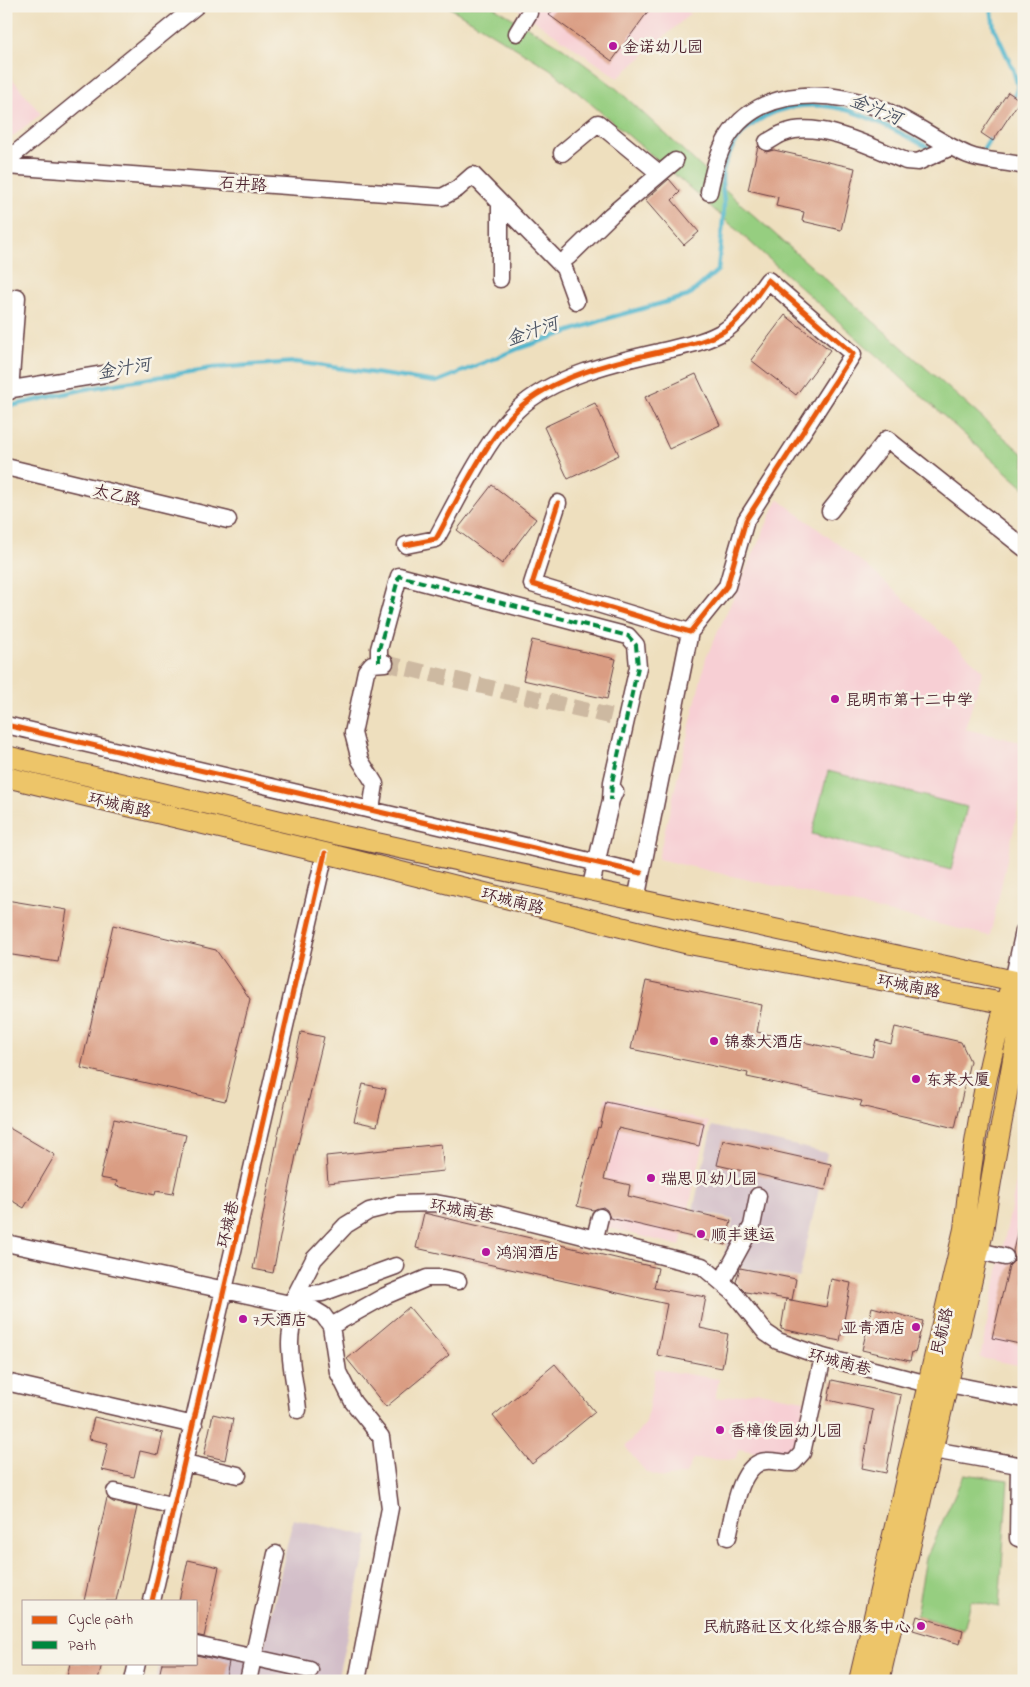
<svg xmlns="http://www.w3.org/2000/svg" width="1030" height="1687" font-family="'Indie Flower','LXGW WenKai TC',sans-serif">
<style>
.built{fill:#f7cfd4}
.industrial{fill:#d2bdc8}
.green{fill:#96ce80;stroke:#707656}
.lines{fill:none;stroke-linecap:round;stroke-linejoin:round}
.stream{stroke:#4fb6cd;stroke-width:4.5}
.building{fill:#da9d83}
.minor-tunnel{stroke:#cdb9a1;stroke-width:16;stroke-dasharray:16 8;stroke-linecap:butt}
.minor-casing{stroke:#633c41;stroke-width:19}
.major-casing{stroke:#633c41;stroke-width:22}
.minor{stroke:#fff;stroke-width:16}
.major{stroke:#edc569;stroke-width:20}
.quiet{stroke:#00873e;stroke-width:4;stroke-dasharray:8 4;stroke-linecap:butt}
.cycleway-casing{stroke:#f7f3e8;stroke-width:8}
.cycleway{stroke:#e8590c;stroke-width:5}
.poi-dot{fill:#b5179e;stroke:#f7f3e8;stroke-width:2}
.labels{text-anchor:middle;stroke-width:5;stroke-linejoin:round;paint-order:stroke}
.poi-label{font-size:16px;fill:#4a1f2b;stroke:#f7f3e8;text-anchor:start}
.street-label{font-size:16px;fill:#4a1f2b;stroke:#f7f3e8}
.water-label{font-size:18px;font-style:italic;fill:#4c5464;stroke:#f7f3e8}
</style>
<rect width="100%" height="100%" fill="#f7f3e8"/>
<filter id="ink" filterUnits="userSpaceOnUse"><feTurbulence type="fractalNoise" baseFrequency=".02" numOctaves="2"/><feDisplacementMap in="SourceGraphic" scale="10" xChannelSelector="R" yChannelSelector="G"/><feConvolveMatrix kernelMatrix="1 2 1 2 8 2 1 2 1" color-interpolation-filters="sRGB"/></filter>
<filter id="wash" filterUnits="userSpaceOnUse"><feTurbulence type="fractalNoise" baseFrequency=".0096" numOctaves="4" result="noise"/><feDisplacementMap in="SourceGraphic" scale="20" xChannelSelector="R" yChannelSelector="G"/><feGaussianBlur stdDeviation="1.12" result="paint"/><feColorMatrix in="noise" values="0 0 0 0 0 0 0 0 0 0 0 0 0 0 0 0 0 1.4 0 .05"/><feComposite in="paint" operator="in"/></filter>
<g filter="url(#wash)">
<rect width="100%" height="100%" fill="#eedfbe"/>
<!-- built -->
<path class="built" d="M 519,6 L 684,6 L 690,14 L 618,78 L 518,9 Z
M 6,71 L 41,114 L 6,142 Z
M 778,499 L 867,566 L 983,670 L 965,729 L 1024,743 L 1024,784 L 990,936 L 658,859 L 706,658 Z
M 606,1097 L 709,1122 L 680,1246 L 594,1224 L 617,1133 L 599,1128 Z
M 1024,1145 L 1024,1366 L 980,1358 Z
M 655,1369 L 719,1379 L 715,1399 L 758,1392 L 805,1400 L 797,1451 L 788,1458 L 739,1449 L 735,1460 L 693,1459 L 686,1474 L 663,1478 L 646,1472 L 625,1447 L 646,1423 Z"/>
<!-- industrial -->
<path class="industrial" d="M 712,1126 L 827,1153 L 799,1278 L 722,1264 L 733,1220 L 693,1210 Z
M 293,1519 L 369,1536 L 337,1681 L 156,1681 L 160,1663 L 196,1663 L 196,1631 L 264,1647 Z"/>
<!-- green -->
<path class="green" d="M 447,6 L 492,6 L 563,48 L 616,88 L 742,205 L 1024,455 L 1024,488 L 681,180 L 550,69 Z
M 828,771 L 967,807 L 951,870 L 812,834 Z
M 964,1474 L 1008,1480 L 999,1607 L 971,1601 L 964,1630 L 916,1615 L 926,1558 Z"/>
<g class="lines">
<!-- stream -->
<path class="stream" d="M 991,6 L 994,28 L 1013,69 L 1018,86 L 1013,101
M 984,149 L 992,136
M 6,407 L 85,389 L 213,368 L 296,362 L 436,382 L 520,348 L 612,317 L 688,296 L 718,270 C 720,249 723,227 724,205 C 724,195 720,182 723,171 C 736,120 784,99 833,107 C 862,111 901,134 928,147"/>
</g>
<g id="blocks">
<!-- building -->
<path class="building" d="M 556,6 L 652,6 L 612,61 L 549,15 Z
M 1008,92 L 1020,100 L 993,141 L 981,133 Z
M 758,146 L 766,152 L 774,150 L 855,168 L 841,230 L 802,221 L 804,212 L 776,206 L 778,197 L 748,190 Z
M 669,179 L 680,192 L 672,200 L 699,232 L 684,245 L 645,200 Z
M 785,315 L 830,350 L 796,395 L 751,360 Z
M 696,374 L 720,425 L 669,449 L 645,397 Z
M 595,403 L 619,455 L 568,479 L 544,427 Z
M 492,485 L 536,519 L 502,564 L 457,530 Z
M 532,640 L 616,659 L 607,699 L 523,680 Z
M 6,900 L 67,910 L 58,962 L 6,954 Z
M 113,925 L 216,950 L 250,999 L 225,1101 L 81,1068 Z
M 646,981 L 762,1005 L 757,1032 L 872,1057 L 876,1040 L 891,1044 L 895,1027 L 961,1042 L 970,1061 L 955,1128 L 860,1106 L 862,1101 L 747,1077 L 748,1073 L 631,1049 Z
M 301,1032 L 324,1037 L 299,1140 L 273,1273 L 253,1269 L 278,1135 Z
M 363,1084 L 386,1089 L 377,1126 L 354,1121 Z
M 606,1102 L 704,1123 L 699,1146 L 618,1128 L 604,1179 L 630,1185 L 628,1196 L 731,1221 L 726,1245 L 610,1218 L 607,1210 L 603,1207 L 593,1210 L 577,1206 L 598,1127 L 600,1128 Z
M 114,1119 L 186,1135 L 173,1194 L 156,1191 L 155,1195 L 116,1186 L 117,1181 L 100,1178 Z
M 6,1126 L 55,1155 L 24,1208 L 6,1197 Z
M 723,1140 L 831,1164 L 825,1190 L 717,1165 Z
M 441,1144 L 444,1171 L 328,1183 L 326,1156 Z
M 424,1213 L 658,1268 L 654,1288 L 706,1297 L 700,1328 L 728,1334 L 722,1368 L 657,1355 L 667,1304 L 416,1248 Z
M 1019,1224 L 1024,1225 L 1024,1345 L 992,1338 L 1009,1266 L 1015,1260 L 1013,1251 Z
M 740,1268 L 796,1279 L 792,1300 L 746,1292 L 736,1282 Z
M 831,1279 L 851,1283 L 840,1341 L 781,1329 L 786,1299 L 826,1307 Z
M 409,1307 L 449,1355 L 386,1407 L 347,1359 Z
M 872,1307 L 923,1321 L 915,1353 L 912,1352 L 910,1361 L 862,1350 Z
M 555,1364 L 595,1412 L 532,1464 L 493,1416 Z
M 832,1380 L 901,1395 L 886,1473 L 862,1468 L 873,1410 L 828,1400 Z
M 213,1414 L 233,1419 L 225,1460 L 204,1455 Z
M 94,1417 L 163,1433 L 158,1455 L 140,1451 L 134,1477 L 102,1470 L 108,1443 L 89,1439 Z
M 107,1498 L 113,1502 L 137,1507 L 116,1601 L 84,1601 Z
M 188,1560 L 219,1567 L 204,1637 L 196,1635 L 196,1601 L 179,1601 Z
M 917,1616 L 963,1630 L 960,1644 L 913,1630 Z
M 196,1655 L 229,1662 L 225,1681 L 158,1681 L 162,1663 L 196,1663 Z
M 70,1663 L 102,1663 L 98,1681 L 66,1681 Z"/>
</g>
</g>
<g filter="url(#ink)">
<use href="#blocks" fill-opacity="0" stroke="#633c41" stroke-width="1"/>
<g class="lines">
<!-- minor-tunnel -->
<path class="minor-tunnel" d="M 385,663 L 635,722"/>
<!-- minor casing -->
<g class="minor-casing">
<path id="minor" d="M 517,33 L 529,13
M 767,142 C 773,139 778,135 784,133 C 819,119 873,148 906,161 L 918,162 L 951,147
M 562,153 L 598,123 L 659,173
M 6,161 L 196,6
M 6,166 L 442,197 L 457,189 L 473,175 L 564,268 L 576,301
M 709,192 C 713,173 717,155 727,138 C 760,84 837,89 888,112 C 916,124 940,143 968,155 C 985,162 1006,161 1024,166
M 568,257 L 611,215 L 675,161
M 500,279 L 500,203
M 6,390 L 111,373
M 10,391 L 17,297
M 6,467 L 228,520
M 830,511 L 887,439 L 1024,548
M 406,545 L 436,539 C 458,499 485,441 517,410 C 551,377 614,362 659,352 C 682,346 704,343 724,331 C 743,319 755,297 768,280 L 853,354 L 746,520 L 727,586 L 690,632 L 532,584 L 558,503
M 379,662 L 379,649 L 399,576 L 628,636 L 636,645 L 638,667 L 612,782 L 611,800
M 6,725 L 641,873
M 371,810 L 375,784 L 360,760 L 353,733 L 366,671 L 372,664 L 385,663
M 590,890 L 611,800 L 615,791
M 636,900 L 690,632
M 1013,981 L 1024,931
M 595,1238 L 600,1217
M 6,1243 L 313,1309 L 323,1315 L 331,1326 L 338,1372 L 353,1402 L 381,1437 L 390,1508 L 357,1681
M 979,1251 L 1005,1257
M 722,1281 L 752,1226 L 758,1196
M 296,1295 L 322,1293 L 396,1266
M 291,1304 L 314,1259 L 346,1225 L 369,1211 L 397,1204 L 435,1203 L 496,1214 L 702,1266 L 733,1292 L 766,1333 L 778,1341 L 823,1357 L 928,1384
M 291,1304 C 295,1323 290,1327 290,1343 C 290,1365 296,1388 298,1410
M 331,1326 L 385,1296 L 427,1278 L 444,1278 L 458,1281
M 6,1382 L 194,1425
M 949,1384 L 1024,1399
M 933,1450 L 1024,1466
M 185,1463 L 238,1475
M 1019,1465 L 1018,1538 L 1024,1540
M 115,1492 L 175,1506
M 728,1537 C 733,1516 739,1463 766,1461 C 775,1460 783,1464 793,1463 L 802,1453 L 823,1357
M 152,1601 L 325,853
M 196,1645 L 310,1670
M 133,1681 L 137,1663
M 248,1681 L 276,1554"/>
</g>
<!-- major casing -->
<g class="major-casing">
<path id="major" d="M 6,756 L 335,834 L 1024,983
M 6,777 L 325,853 L 689,944 L 1024,1007
M 859,1681 L 964,1229 C 972,1149 985,1069 1009,992
M 879,1681 L 983,1232 C 994,1152 1013,1074 1023,994"/>
</g>
<!-- minor -->
<use href="#minor" class="minor"/>
<!-- major -->
<use href="#major" class="major"/>
<!-- quiet -->
<path class="quiet" d="M 379,662 L 379,649 L 399,576 L 628,636 L 636,645 L 638,667 L 612,782 L 611,800"/>
<!-- cycleway casing -->
<g class="cycleway-casing">
<path id="cycleway" d="M 406,545 L 436,539 C 458,499 485,441 517,410 C 551,377 614,362 659,352 C 682,346 704,343 724,331 C 743,319 755,297 768,280 L 853,354 L 746,520 L 727,586 L 690,632 L 532,584 L 558,503
M 6,725 L 641,873
M 152,1601 L 325,853"/>
</g>
<!-- cycleway -->
<use href="#cycleway" class="cycleway"/>
</g>
</g>
<!-- markers -->
<g class="poi-dot">
<circle cx="613" cy="46" r="5"/>
<circle cx="835" cy="699" r="5"/>
<circle cx="714" cy="1041" r="5"/>
<circle cx="916" cy="1079" r="5"/>
<circle cx="651" cy="1178" r="5"/>
<circle cx="701" cy="1234" r="5"/>
<circle cx="486" cy="1252" r="5"/>
<circle cx="243" cy="1319" r="5"/>
<circle cx="916" cy="1327" r="5"/>
<circle cx="720" cy="1430" r="5"/>
<circle cx="921" cy="1626" r="5"/>
</g>
<g class="labels">
<!-- poi labels -->
<g class="poi-label">
<text x="623" y="52">金诺幼儿园</text>
<text x="845" y="705">昆明市第十二中学</text>
<text x="724" y="1047">锦泰大酒店</text>
<text x="926" y="1085">东来大厦</text>
<text x="661" y="1184">瑞思贝幼儿园</text>
<text x="711" y="1240">顺丰速运</text>
<text x="496" y="1258">鸿润酒店</text>
<text x="253" y="1325">7天酒店</text>
<text x="906" y="1333" text-anchor="end">亚青酒店</text>
<text x="730" y="1436">香樟俊园幼儿园</text>
<text x="911" y="1632" text-anchor="end">民航路社区文化综合服务中心</text>
</g>
<!-- street labels -->
<g class="street-label">
<text transform="translate(243 183) rotate(4)" y="6">石井路</text>
<text transform="translate(117 494) rotate(13)" y="6">太乙路</text>
<text transform="translate(120 804) rotate(13)" y="6">环城南路</text>
<text transform="translate(513 900) rotate(14)" y="6">环城南路</text>
<text transform="translate(909 985) rotate(11)" y="6">环城南路</text>
<text transform="translate(462 1209) rotate(10)" y="6">环城南巷</text>
<text transform="translate(227 1224) rotate(-77)" y="6">环城巷</text>
<text transform="translate(941 1331) rotate(-77)" y="6">民航路</text>
<text transform="translate(840 1361) rotate(15)" y="6">环城南巷</text>
</g>
<!-- water labels -->
<g class="water-label">
<text transform="translate(876 109) rotate(22)" y="6">金汁河</text>
<text transform="translate(532 331) rotate(-19)" y="6">金汁河</text>
<text transform="translate(124 368) rotate(-9)" y="6">金汁河</text>
</g>
</g>
<!-- margin -->
<rect width="1030" height="1687" fill="none" stroke="#f7f3e8" stroke-width="25"/>
<!-- legend -->
<rect x="22" y="1600" width="175" height="65" fill="#f7f3e8" stroke="#b29e9c"/>
<rect x="32" y="1616" width="25" height="8" fill="#e8590c" stroke="#b29e9c"/>
<text x="68" y="1624" font-size="15" fill="#4a1f2b">Cycle path</text>
<rect x="32" y="1641" width="25" height="8" fill="#00873e" stroke="#b29e9c"/>
<text x="68" y="1650" font-size="15" fill="#4a1f2b">Path</text>
</svg>
